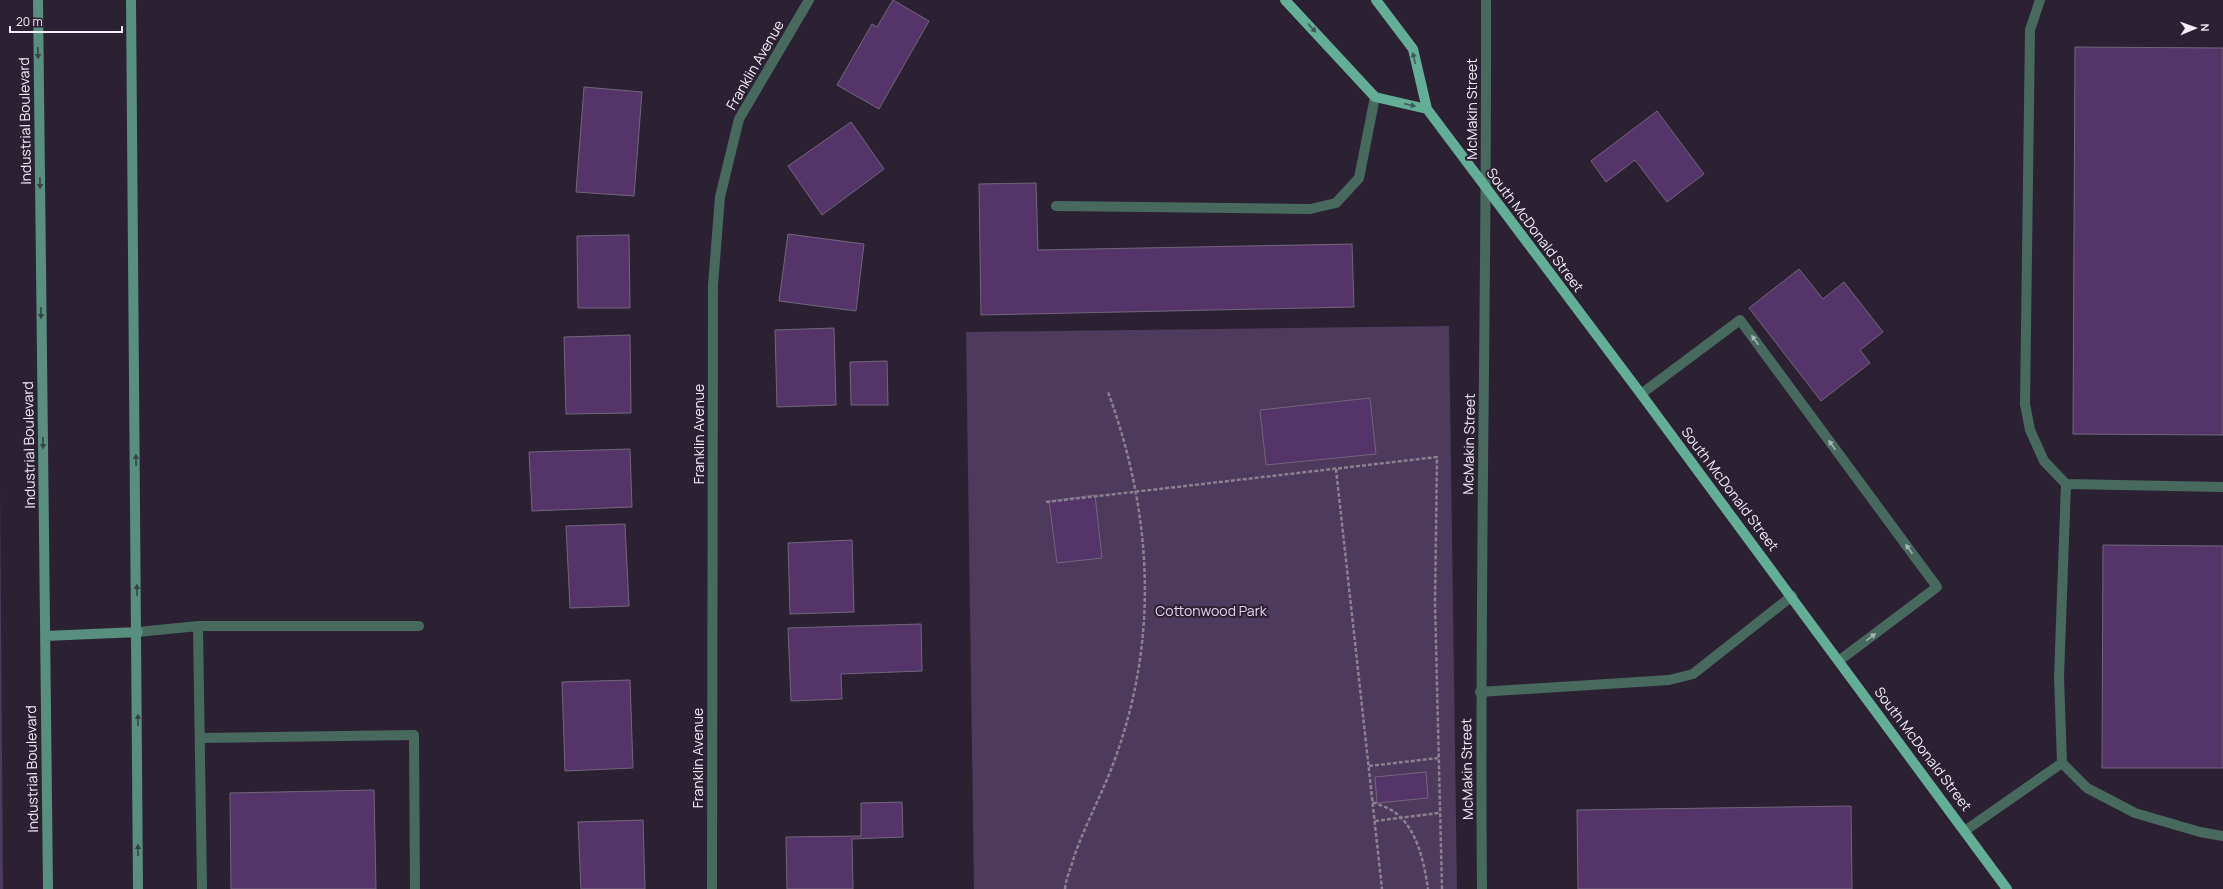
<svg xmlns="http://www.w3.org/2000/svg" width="2223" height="889" font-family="Manrope,sans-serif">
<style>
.green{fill:#4e3a5d}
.building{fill:#55346a;stroke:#72667b}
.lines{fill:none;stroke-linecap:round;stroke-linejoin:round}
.path{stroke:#89818f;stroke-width:2.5;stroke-dasharray:4 2;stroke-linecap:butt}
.service{stroke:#48695e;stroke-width:10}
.minor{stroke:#48695e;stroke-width:10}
.secondary{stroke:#588f7e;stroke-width:10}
.primary{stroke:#64ad96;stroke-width:10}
.oneway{fill:#42595a}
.oneway2{fill:#384249}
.oneway3{fill:#a7b2b4}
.labels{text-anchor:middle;stroke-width:4;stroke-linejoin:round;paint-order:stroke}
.street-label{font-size:14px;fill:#f4eefa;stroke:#2b2132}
.park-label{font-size:14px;fill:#e5d2f4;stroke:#2b2132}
</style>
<rect width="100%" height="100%" fill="#2b2132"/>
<!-- green -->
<path class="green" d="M 1449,326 L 1457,889 L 974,889 L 966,332 Z
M 0,486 L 3,889 L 0,889 Z"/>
<!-- building -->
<path class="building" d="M 893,0 L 929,21 L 879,109 L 837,85 L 872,24 L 877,27 Z
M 2075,47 L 2223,48 L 2223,435 L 2073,434 Z
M 584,87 L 642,92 L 634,196 L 576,192 Z
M 1657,111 L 1704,174 L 1667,202 L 1635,160 L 1606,182 L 1591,161 Z
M 851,122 L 884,169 L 822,215 L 788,166 Z
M 1036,183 L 1038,250 L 1352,244 L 1354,307 L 981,315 L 979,184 Z
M 788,234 L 864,244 L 856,311 L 779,301 Z
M 629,235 L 630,308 L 578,308 L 577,236 Z
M 1799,269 L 1823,299 L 1844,282 L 1883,332 L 1860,350 L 1870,363 L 1821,401 L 1749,308 Z
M 834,328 L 836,405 L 777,407 L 775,330 Z
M 630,335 L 631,413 L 566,414 L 564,337 Z
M 887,361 L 888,405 L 851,405 L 850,362 Z
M 1370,398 L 1376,454 L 1266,465 L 1260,410 Z
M 630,449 L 632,507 L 532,511 L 529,452 Z
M 1095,495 L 1102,558 L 1057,563 L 1049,501 Z
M 625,524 L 629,606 L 570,608 L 566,526 Z
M 852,540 L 854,612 L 790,614 L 788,543 Z
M 2103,545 L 2223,546 L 2223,768 L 2102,768 Z
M 921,624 L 922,671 L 841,674 L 842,699 L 791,701 L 788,628 Z
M 630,680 L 633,768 L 565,771 L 562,682 Z
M 1426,772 L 1428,798 L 1377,803 L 1375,777 Z
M 374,790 L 376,889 L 231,889 L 230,793 Z
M 902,802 L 903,837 L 852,839 L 853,889 L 787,889 L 786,837 L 861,836 L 861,803 Z
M 1851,806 L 1852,889 L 1578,889 L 1577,810 Z
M 643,820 L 645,889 L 581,889 L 578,822 Z"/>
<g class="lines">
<!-- path -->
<path class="path" d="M 1336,469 L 1382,889
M 1046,502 L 1437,457 L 1435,603 L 1442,889
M 1369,766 L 1438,758
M 1373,802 C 1379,805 1387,807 1393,811 C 1417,827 1424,862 1428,889
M 1375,821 L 1439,813
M 1065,889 C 1066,878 1071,868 1074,857 C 1086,822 1104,791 1116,756 C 1159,636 1152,512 1108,392"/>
<!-- service -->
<path class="service" d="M 2040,0 L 2030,30 L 2025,404 L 2030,430 L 2044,461 L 2066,484 L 2059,677 L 2062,763
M 1056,206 L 1310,209 L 1336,203 L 1359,178 L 1375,97
M 1641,394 L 1740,320 L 1937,587 L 1840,660
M 2066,484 L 2223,487
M 198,626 L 202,889
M 138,632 L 198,626 L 419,626
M 1480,692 L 1669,680 L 1693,674 L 1792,596
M 200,738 L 414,735 L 415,889
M 1966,830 L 2062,763 L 2087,788 L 2135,813 L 2200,832 L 2223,836"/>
<!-- minor -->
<path class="minor" d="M 712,889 L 713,285 L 720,197 L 739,119 L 809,0
M 1482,889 C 1479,593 1487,296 1486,0"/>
<!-- secondary -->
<path class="secondary" d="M 38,0 L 48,889
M 131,0 L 138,889
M 45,636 L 138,632"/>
<!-- primary -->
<path class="primary" d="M 1285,0 L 1375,97 L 1427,109
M 1376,0 L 1413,49 L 1427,109 L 1641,394 L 2007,889"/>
</g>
<!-- one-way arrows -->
<defs><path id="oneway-solid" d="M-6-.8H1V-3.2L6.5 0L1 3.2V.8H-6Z"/></defs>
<g class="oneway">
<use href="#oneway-solid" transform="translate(1312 28) rotate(47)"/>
<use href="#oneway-solid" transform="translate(1414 58) rotate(-103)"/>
<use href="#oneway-solid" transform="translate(1410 105) rotate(13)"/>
</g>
<g class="oneway2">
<use href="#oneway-solid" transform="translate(38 53) rotate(89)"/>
<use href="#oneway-solid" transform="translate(40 183) rotate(89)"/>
<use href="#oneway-solid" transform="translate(41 313) rotate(89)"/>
<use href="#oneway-solid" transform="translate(43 443) rotate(89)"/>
<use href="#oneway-solid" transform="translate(136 460) rotate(-91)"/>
<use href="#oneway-solid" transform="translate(137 590) rotate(-91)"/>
<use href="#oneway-solid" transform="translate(138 720) rotate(-90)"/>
<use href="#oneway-solid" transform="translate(138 850) rotate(-90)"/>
</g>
<g class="oneway3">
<use href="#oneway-solid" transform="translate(1755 340) rotate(-126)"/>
<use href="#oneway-solid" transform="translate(1832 445) rotate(-126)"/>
<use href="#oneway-solid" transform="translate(1909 549) rotate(-126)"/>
<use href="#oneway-solid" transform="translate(1871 637) rotate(-37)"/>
</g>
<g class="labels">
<!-- street labels -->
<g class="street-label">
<text transform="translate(755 65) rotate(-60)" y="5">Franklin Avenue</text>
<text transform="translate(1472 109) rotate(-90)" y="5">McMakin Street</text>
<text transform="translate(25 121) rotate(-91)" y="5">Industrial Boulevard</text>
<text transform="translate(1535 230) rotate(53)" y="5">South McDonald Street</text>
<text transform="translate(699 434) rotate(-90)" y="5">Franklin Avenue</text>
<text transform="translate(1469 444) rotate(-89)" y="5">McMakin Street</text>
<text transform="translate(29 445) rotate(-91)" y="5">Industrial Boulevard</text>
<text transform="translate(1730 489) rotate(53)" y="5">South McDonald Street</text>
<text transform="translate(1923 749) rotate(53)" y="5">South McDonald Street</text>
<text transform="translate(698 758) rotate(-90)" y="5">Franklin Avenue</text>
<text transform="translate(32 769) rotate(-91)" y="5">Industrial Boulevard</text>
<text transform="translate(1467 769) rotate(-91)" y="5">McMakin Street</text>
</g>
<!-- park labels -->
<g class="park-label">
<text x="1211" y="616">Cottonwood Park</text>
</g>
</g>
<!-- north arrow -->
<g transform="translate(2195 28) rotate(88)" stroke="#2b2132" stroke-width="3" paint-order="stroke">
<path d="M0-3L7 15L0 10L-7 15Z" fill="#f4eefa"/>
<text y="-6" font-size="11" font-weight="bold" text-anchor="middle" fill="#f4eefa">N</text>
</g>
<!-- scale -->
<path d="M10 26v6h112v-6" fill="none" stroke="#f4eefa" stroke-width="2"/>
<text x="16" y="26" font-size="12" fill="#f4eefa" stroke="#2b2132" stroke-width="3" paint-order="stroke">20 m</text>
</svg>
